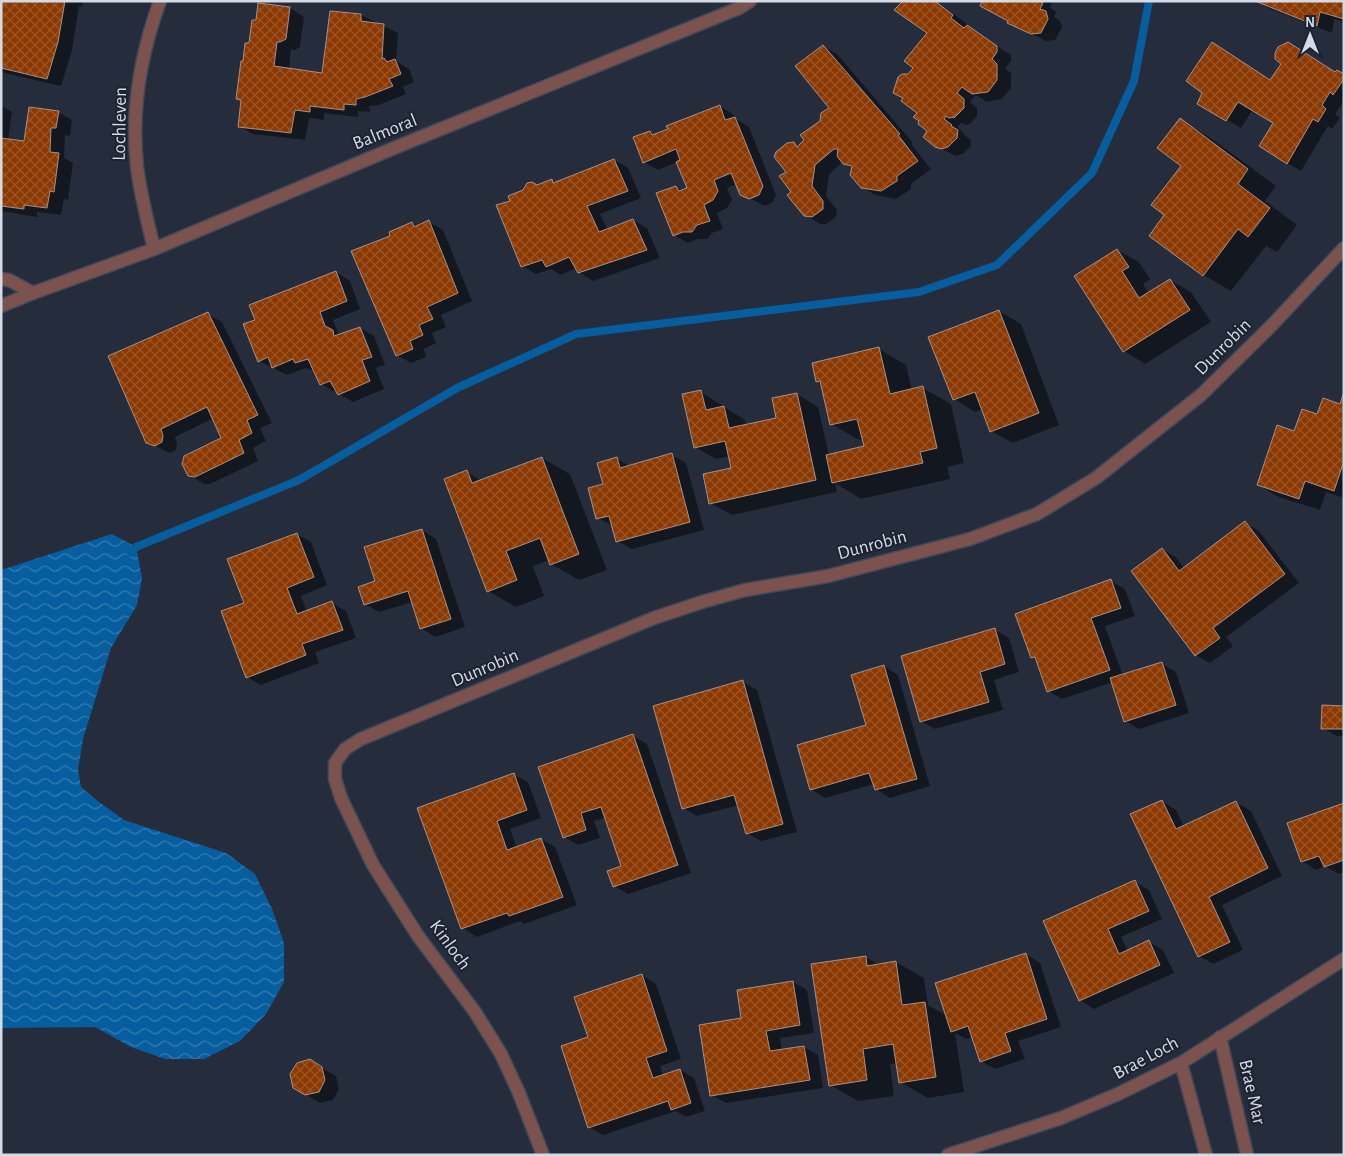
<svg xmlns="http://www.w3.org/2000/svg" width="1345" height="1156" viewBox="0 0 1345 1156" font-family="'Alegreya Sans',sans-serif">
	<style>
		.water { fill: url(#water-waves) }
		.shadow { fill: #0007 }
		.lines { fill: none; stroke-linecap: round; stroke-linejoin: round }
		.stream { stroke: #065e9e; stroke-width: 8 }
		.building { fill: url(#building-cross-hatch); stroke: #a79187 }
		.minor-casing { stroke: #414958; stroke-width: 15 }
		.minor { stroke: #7b524e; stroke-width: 12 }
		.labels { text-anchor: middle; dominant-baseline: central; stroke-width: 4; stroke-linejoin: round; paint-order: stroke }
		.street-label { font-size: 19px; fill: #d5dbe5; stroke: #1c2332 }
	</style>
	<defs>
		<pattern id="water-waves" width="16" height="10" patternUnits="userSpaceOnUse" patternTransform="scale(1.25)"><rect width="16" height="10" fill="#065e9e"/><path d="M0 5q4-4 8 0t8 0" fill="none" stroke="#357cb0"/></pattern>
		<pattern id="building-cross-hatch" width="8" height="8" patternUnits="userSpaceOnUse" patternTransform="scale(1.25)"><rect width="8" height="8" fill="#8c3901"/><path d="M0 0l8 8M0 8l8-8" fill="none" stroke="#9b5526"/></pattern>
	</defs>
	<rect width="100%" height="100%" fill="#252d3d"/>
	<!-- water -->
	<path class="water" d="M112,534L136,547L142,578L137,605L111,648L83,739L78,770L81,787L99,802L124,820L226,853L255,874L272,909L284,943V982L266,1014L240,1041L204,1059H165L131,1047L95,1027L1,1028V570Z"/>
	<!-- shadow -->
	<path class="shadow" d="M1,1H83L82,7L79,6L72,50L61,86L1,72Z
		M904,1H936L967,24L966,26L1011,55V61L1005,68L1011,73V88L1002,99L987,102L976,95L970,102L977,108V116L970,124L965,125L961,123L957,127L965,134L964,135L971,140V146L963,154L956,156L936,146L919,113L909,75L915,67L929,32Z
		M984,1H1053L1050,8L1056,12L1054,17L1060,21L1062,27L1055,40L1046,41L1009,22Z
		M1257,1H1344V22L1334,19L1332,33L1268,8Z
		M290,8L304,17L300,47L295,50L291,49L289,69L323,74L361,15L398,33L396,61L409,69L414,82L403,87L406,94L379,105L369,106L370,112L358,111V117L324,113V120L309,118L305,140L253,134L239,126L242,101L237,99L250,44Z
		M823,46L837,54L913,143L911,144L931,169L911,184V189L896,199L876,195L861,187L853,169L843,162L829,174L826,196L837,210L836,217L826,224H820L805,215L792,192L787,172L793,144L799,147L821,122L830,108Z
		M1336,73L1344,75V101L1335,114L1340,118L1332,129L1328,126L1301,171L1287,163L1275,122L1253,109L1241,128L1199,103L1271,81Z
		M1,106L12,112L8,140L25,142L58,112L72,120L70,136L65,135L64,158L73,163L68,200L64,199L61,215L37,212V217L1,211Z
		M720,106L734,115L736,119L749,127L776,195L773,202L765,206L741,194L737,184L727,188L732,200L727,208L717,213L723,229L712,233L707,239H698L688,243L674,235L676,187L683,191L688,188L677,162L658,170L644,162L649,132L655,135Z
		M1180,120L1208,136L1276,186L1265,201L1297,225L1277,252L1266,246L1231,291L1204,275L1151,235L1166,215L1182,166Z
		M614,160L628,168L641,198L600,214L608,230L633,220L647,228L660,258L593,281L579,272L576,268L561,275L551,269L536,274L522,266L512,202L536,186L552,180L557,183Z
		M429,222L443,230L472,301L441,315L446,327L432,333L436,343L424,349L426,357L411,363L397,355L392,236L412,224L417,227Z
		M1117,250L1139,262L1150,279L1143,284L1149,294L1170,280L1191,292L1211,322L1145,364L1124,351L1076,276Z
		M336,272L350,281L360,309L333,320L339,335L360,328L374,336L385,365L376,368L384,389L353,402L339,394L337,391L335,392L321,384L314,369L310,370L306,368L287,375L259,361L256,321Z
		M999,311L1021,324L1059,425L1013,443L991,431L983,409L975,412L954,399Z
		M208,314L222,322L272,423L260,428L266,441L253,448L258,461L210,484H204L189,475L223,438L214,418L175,437L177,444L176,450L170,453L147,442Z
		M879,349L906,365L912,390L923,388L951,404L964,463L947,467L950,479L861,499L835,483L837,492L732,515L710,503L732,469L730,456L716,459L695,447L701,392L745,420L746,425L777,419L797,394L818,407L829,455L865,447L863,439L859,440L831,424L822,384L817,381Z
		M1344,396V498L1326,492L1320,510L1279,497L1258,485L1295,433L1318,415L1340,405Z
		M672,455L686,463L704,530L632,549L617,541L613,526L598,518L604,485L617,459L630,466Z
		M542,458L570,474L607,570L579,580L551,564L550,560L533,566L544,596L516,607L488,591L467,472L482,481Z
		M1245,523L1259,531L1299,583L1226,637L1233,646L1210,663L1195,655L1162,549L1176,557L1184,569Z
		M422,530L436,539L465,627L435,637L421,628L413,602L379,612L365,604L376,582Z
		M297,534L311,542L327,585L301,596L307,612L332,603L346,611L356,638L315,652L319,663L261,685L247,677L245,604Z
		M1111,581L1125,589L1135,616L1105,626L1123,676L1162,664L1176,672L1189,713L1139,729L1125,721L1113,682L1062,699L1048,691L1038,661L1032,657Z
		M995,630L1009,638L1019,672L994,680L1003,710L935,729L921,721Z
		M884,666L898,675L930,786L890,798L876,789L874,784L825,798L811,789L867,726Z
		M743,682L757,690L797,832L761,841L747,833L739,805L697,816L683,808Z
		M1344,707V736H1337L1323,728Z
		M633,736L647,744L691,873L628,894L614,886L622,867L605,818L594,821L600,838L578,845L564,837Z
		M513,774L528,782L541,818L510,829L517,848L541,839L555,847L577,905L524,924L520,921L477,937L463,928L419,808Z
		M1162,801L1176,810L1184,827L1236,802L1251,811L1282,876L1222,905L1243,950L1213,964L1199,956Z
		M1344,804V872L1339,874L1325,866L1316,870L1302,861Z
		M1135,882L1149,890L1162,919L1121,937L1128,951L1149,942L1163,950L1174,973L1094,1009L1080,1000L1045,921Z
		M1026,954L1040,963L1061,1027L1018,1041L1025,1059L995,1069L981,1061L973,1037L966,1039L955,1033L964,1092L928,1098L900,1082L897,1063L890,1064L894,1096L858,1101L830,1085L866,957L879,965L896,962L924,978L928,1005L947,1016Z
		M642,975L656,984L681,1059L660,1066L663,1076L680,1070L694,1078L705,1111L686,1117L676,1111L603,1135L589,1127V1038Z
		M793,982L807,990L814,1033L780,1038L782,1051L804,1047L818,1055L823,1088L726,1103L711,1095L743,1019Z
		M310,1061L336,1076L339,1089L333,1100L320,1103L294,1087Z"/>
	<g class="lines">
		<!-- stream -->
		<path class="stream" d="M131,553L136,547L299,480L457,388L576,334L919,292L997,265L1092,173L1134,81L1149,1"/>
	</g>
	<!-- building -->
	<path class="building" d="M1,1H65L58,42L47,79L1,68Z
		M903,1H935L953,15L951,18L964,28L967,25L997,46V52L992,59L997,64V80L988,92L972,94L962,87L957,93L964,99V108L955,117L949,118L946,116L944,119L952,125L951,126L958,130L957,138L948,147L941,149L935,147L923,137L927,131L918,124L919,121L913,117L917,113L901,101L903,98L893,93L898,77L902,74H908L913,68L904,61L927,33L894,10Z
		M982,1H1039L1043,3L1040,9L1046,11L1048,19L1041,33L1031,34L1007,23L1008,21L980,6Z
		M1255,1H1344V19L1320,12L1317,26Z
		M258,3L290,7L286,39L280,42H277L274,66L322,73L330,11L361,14V21L384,24L382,59L384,58L387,62L395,59L401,74L389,79L393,86L365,97L356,99V105L344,104V110L310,106V112L295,110L291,133L238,127L241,100L236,99L241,61H243L245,43H249L252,20H256Z
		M1212,42L1270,80L1281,64L1275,59V53L1278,47L1288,42L1335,72L1337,70L1344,74V79L1333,95L1330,92L1322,105L1326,109L1318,122L1313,119L1287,164L1259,146L1273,123L1238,102L1226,121L1197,104L1202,93L1186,81Z
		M823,45L900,134L898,135L918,161L897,176V181L881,191L861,188L850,175L852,166L843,164L837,156L838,149H834L815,165L812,186L823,201V209L812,217L804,216L787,195L791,192L779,176L786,172L774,157L776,152L787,143L794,142L797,147L804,140L800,135L820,121L821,113L829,108L795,66Z
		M720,105L725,120L735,117L763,186L759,195L749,199L740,195L731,173L714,180L718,191L713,200L704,205L710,221L697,225L692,232H683L673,236L656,193L676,186L679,191L687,188L676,162L680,160L676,149L643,163L633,137L650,131L652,135L668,129L666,126Z
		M29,107L59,111L56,128H51L50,152L59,153L54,192L50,191L47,208L24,205V209L1,206V138L24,141Z
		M1180,118L1248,169L1238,184L1270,208L1248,237L1238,229L1203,276L1149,236L1164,215L1151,205L1181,166L1157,148Z
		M614,159L628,191L587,206L599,232L633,219L647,250L578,273L569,257L546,267L542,260L521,267L496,205L510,201L508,196L523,190L527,183L532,182L537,185L552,179L553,183Z
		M429,220L458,293L427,307L433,319L419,325L423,335L410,341L413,349L396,356L351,251L390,236L389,232L412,222L414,227Z
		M1117,249L1129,267L1122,271L1139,298L1170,279L1190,310L1123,352L1074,276Z
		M336,271L347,301L320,312L325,326L333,330L334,336L360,327L372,357L362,360L370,381L338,395L330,381L320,385L308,359L295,363L293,359L272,368L268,357L258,362L243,324L255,320L249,305Z
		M999,310L1039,413L990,432L975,392L953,400L928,337Z
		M208,312L258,415L247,420L252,433L239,440L244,453L195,477L188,476L182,464L184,456L221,438L207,407L161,429L163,436L162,442L155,446L146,443L108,356Z
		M879,347L890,394L923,386L937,448L920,452L923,463L832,483L826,455L864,446L857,419L830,425L820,381L816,382L812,363Z
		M701,390L706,410L724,406L729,428L776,418L772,398L797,393L816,480L709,504L703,474L731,468L725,441L694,448L682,394Z
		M1344,392V461L1334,491L1305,481L1299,499L1257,485L1277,425L1294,431L1302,409L1317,414L1323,398L1340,404Z
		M672,453L690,522L616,542L609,516L596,519L588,488L603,484L597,463L617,457L620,468Z
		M542,457L579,554L550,565L540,538L506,551L517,580L487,592L444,479L467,470L472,483Z
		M1245,521L1285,574L1213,628L1220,638L1195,656L1131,571L1162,548L1179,571Z
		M422,529L451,619L420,629L408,591L364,605L358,587L375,581L364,547Z
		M297,533L314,577L287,588L297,614L332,601L343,630L302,644L306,655L246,678L221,611L244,603L227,559Z
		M1111,579L1121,608L1091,618L1110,670L1047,692L1035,657L1031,658L1015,614Z
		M995,628L1005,664L980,672L989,702L920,722L901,656Z
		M1162,662L1176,705L1124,722L1110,678Z
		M884,665L917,779L875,790L869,773L810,790L797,745L866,725L851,675Z
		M743,680L783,824L746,834L734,795L682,809L653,706Z
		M1322,705L1344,706V729H1321Z
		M633,734L678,865L613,887L607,871L621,866L601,807L581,813L586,830L563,838L538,767Z
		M514,773L527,810L497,821L507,850L541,838L563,897L509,916L507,913L461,929L417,808Z
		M1162,800L1176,829L1236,801L1268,868L1209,897L1230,942L1198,957L1130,814Z
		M1344,803V860L1324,867L1319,856L1301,862L1287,823Z
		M1135,880L1149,911L1108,929L1119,954L1149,940L1160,965L1079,1001L1043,921Z
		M1026,953L1047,1019L1005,1033L1011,1051L980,1062L968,1026L951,1032L935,983Z
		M866,956L867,966L896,961L902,1005L925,1002L936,1077L899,1083L893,1044L863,1049L867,1080L829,1086L811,964Z
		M642,974L667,1051L646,1058L653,1078L680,1069L691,1103L671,1110L668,1101L588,1128L561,1046L588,1037L574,997Z
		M793,981L800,1025L766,1031L770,1051L804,1046L810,1080L710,1096L699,1025L741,1018L737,990Z
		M310,1059L322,1067L325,1080L319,1092L305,1095L293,1088L290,1074L297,1063Z"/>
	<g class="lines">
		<!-- minor casing -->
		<g class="minor-casing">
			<path id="minor" d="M154,249C148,222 140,194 137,166C131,111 141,53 160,1
				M1,279L9,280L33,293
				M1,306L33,293L154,249L399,146L739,8L750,1
				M1220,1037L1247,1155
				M1181,1063L1206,1155
				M543,1155L519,1093L501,1054L475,1012L418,936L373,865L341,798L335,779V763L345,749L361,739L654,618L702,602L745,590L828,576L970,539L1037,514L1096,478L1201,395L1273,324L1344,248
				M948,1155L1061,1118L1118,1094L1181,1063L1344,959"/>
		</g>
		<!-- minor -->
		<use href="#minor" class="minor"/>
	</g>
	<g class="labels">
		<!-- street labels -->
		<g class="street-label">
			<text transform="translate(120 124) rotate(-89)">Lochleven</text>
			<text transform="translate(385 132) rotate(-22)">Balmoral</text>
			<text transform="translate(1223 347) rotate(-45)">Dunrobin</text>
			<text transform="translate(872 545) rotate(-15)">Dunrobin</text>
			<text transform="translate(485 668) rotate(-23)">Dunrobin</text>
			<text transform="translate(450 945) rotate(54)">Kinloch</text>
			<text transform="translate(1146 1058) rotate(-28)">Brae Loch</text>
			<text transform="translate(1252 1092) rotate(77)">Brae Mar</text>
		</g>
	</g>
	<!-- border -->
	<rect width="1345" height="1156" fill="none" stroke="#d5dbe5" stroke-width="5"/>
	<!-- north arrow -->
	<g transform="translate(1310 35)" stroke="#1c2332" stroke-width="4" paint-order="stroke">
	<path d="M0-4L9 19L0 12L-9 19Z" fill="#d5dbe5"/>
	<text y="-8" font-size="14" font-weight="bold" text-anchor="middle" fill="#d5dbe5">N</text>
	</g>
</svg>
